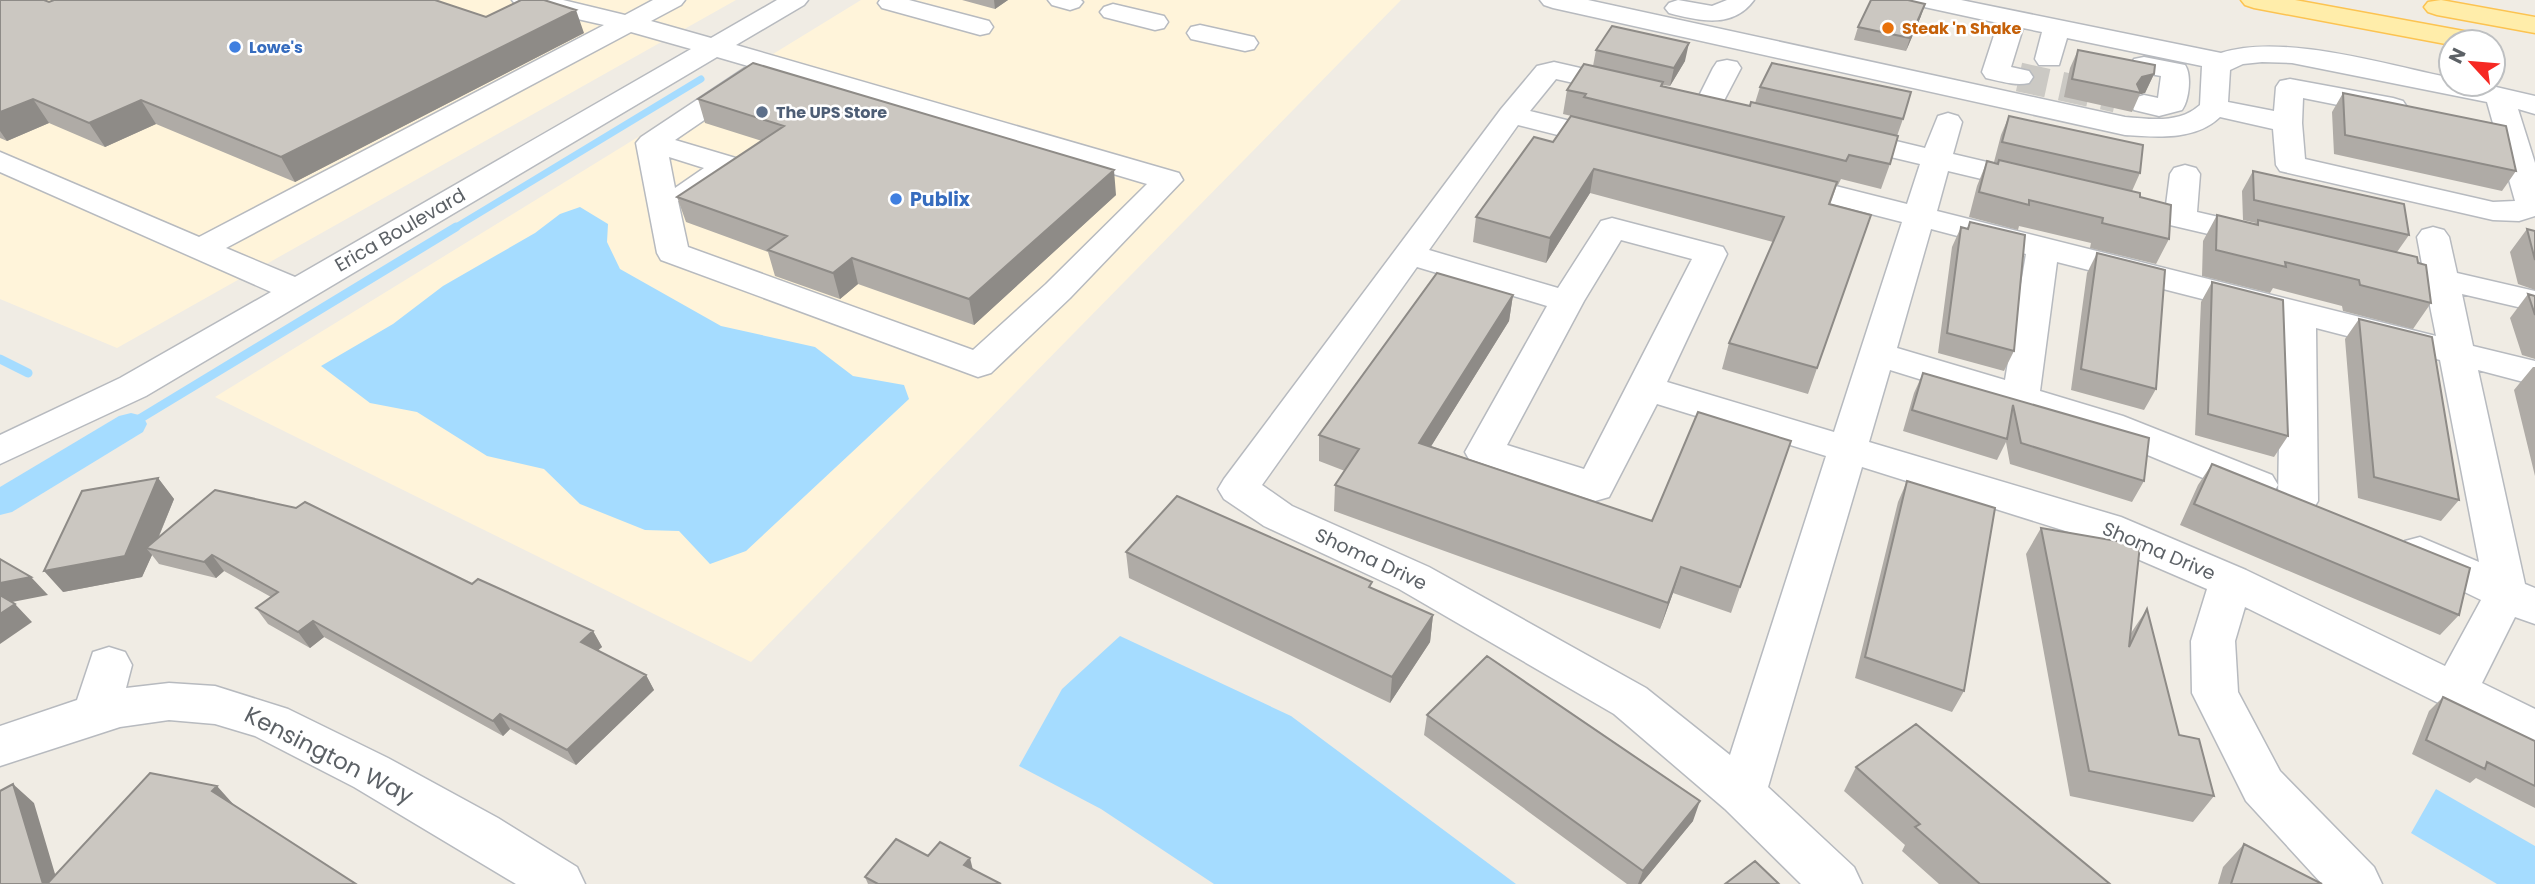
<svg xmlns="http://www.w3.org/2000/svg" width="2535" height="884" viewBox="0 0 2535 884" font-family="Poppins,sans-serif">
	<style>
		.commercial { fill: #fff4da }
		.water { fill: #a5dcff }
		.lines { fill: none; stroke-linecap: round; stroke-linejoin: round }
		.stream-far1 { stroke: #a5dcff; stroke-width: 7 }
		.stream { stroke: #a5dcff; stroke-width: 9 }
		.canal { fill: #a5dcff; fill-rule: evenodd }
		.minor-tunnel { stroke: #cbc9c4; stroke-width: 29; stroke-dasharray: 29 14; stroke-linecap: butt }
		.minor-casing { stroke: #b7babf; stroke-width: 3 }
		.major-casing { stroke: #fcc351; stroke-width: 3 }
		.minor { fill: #fff; fill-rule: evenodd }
		.major { fill: #ffedaa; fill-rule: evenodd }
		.wall { fill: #afaba6 }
		.shaded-wall { fill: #8e8b87 }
		.building { fill: #cbc7c1; stroke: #8e8b87; stroke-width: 2 }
		.food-dot { fill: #e8710a; stroke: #fff; stroke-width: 2.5 }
		.shop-dot { fill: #3f7fe0; stroke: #fff; stroke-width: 2.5 }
		.service-dot { fill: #5c6f8a; stroke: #fff; stroke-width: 2.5 }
		.labels { text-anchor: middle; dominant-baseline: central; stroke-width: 5; stroke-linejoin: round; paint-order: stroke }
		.far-food-label { font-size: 16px; font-weight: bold; fill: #c56008; stroke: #fff; text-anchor: start }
		.far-shop-label { font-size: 16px; font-weight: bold; fill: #366cbe; stroke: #fff; text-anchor: start }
		.far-service-label { font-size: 16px; font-weight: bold; fill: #4e5e75; stroke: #fff; text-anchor: start }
		.shop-label { font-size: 19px; font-weight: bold; fill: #366cbe; stroke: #fff; text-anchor: start }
		.street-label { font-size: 19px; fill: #5c6166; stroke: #fff }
		.near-street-label { font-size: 23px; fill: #5c6166; stroke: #fff }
	</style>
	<rect width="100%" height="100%" fill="#f0ece4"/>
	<!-- commercial -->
	<path class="commercial" d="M0,0H736L117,348L0,299Z
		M861,0H1401L751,662L215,397Z"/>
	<!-- water -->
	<path class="water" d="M580,207L608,224L607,242L620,269L721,326L815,347L853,376L904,385L909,399L746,551L710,564L679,531L645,530L580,504L544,469L487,456L417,412L370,403L321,366L393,324L443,286L535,233L560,214Z
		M1120,636L1291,716L1516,884H1214L1101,809L1019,766L1062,689Z
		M2436,789L2535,846V884H2497L2411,833Z"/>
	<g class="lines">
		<!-- stream-far1 -->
		<path class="stream-far1" d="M453,229L701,79"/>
		<!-- stream -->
		<path class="stream" d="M0,359L28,373
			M131,424L456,227"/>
		<!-- canal -->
		<path class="canal" d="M131,413L143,416L147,424L143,432L12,512L0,515V487L119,416Z"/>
		<!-- minor-tunnel -->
		<path class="minor-tunnel" d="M2019,77L2116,98"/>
		<!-- minor casing -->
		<g class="minor-casing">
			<path id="minor" d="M512,0H563L625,15L653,0H685L681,5L651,21L711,38L777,0H808L804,5L736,45L1179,173L1183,180L1070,298L991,373L978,377L661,260L657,253L636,143L641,137L748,66L717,57L146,396L0,464V435L120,378L271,292L0,172V152L199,237L604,25L516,5ZM631,32L691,49L295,277L226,248ZM773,73L1147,184L1046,284L973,350L688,247L678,201H698L743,165L739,159L675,140ZM669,157L704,168L675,188Z
				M880,0H909L989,21L993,27L989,33L980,35L882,8L878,3Z
				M1048,0H1081L1083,2L1079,7L1070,10L1052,5Z
				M1540,0H1588L2125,117C2151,119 2179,124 2200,105L2202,66L2067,38L2059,65H2039L2035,59L2042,32L2023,28L2011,67L2029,71L2033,77L2029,83C2014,86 2000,81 1986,78L1982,72L1998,23L1915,5L1911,0H1961L2221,53C2284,33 2386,65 2451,78V84H2483L2535,96V114L2518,109L2535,163V216L2519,221L2493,220L2280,171L2276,165L2273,129L2220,117C2195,141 2157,137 2125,135L1553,8L1544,5ZM2262,62L2292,63L2487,102L2515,201L2493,202L2305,159L2302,123L2303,98L2393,116L2403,113L2407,107L2403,101L2393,98L2290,79L2280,81L2276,87L2274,111L2228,102L2230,70L2243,64Z
				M1678,0L1712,6L1727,0H1754C1733,29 1699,21 1669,13L1665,8L1669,3Z
				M1113,4L1164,16L1168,22L1164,28L1155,30L1104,17L1100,12L1104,7Z
				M1200,25L1254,37L1258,43L1254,49L1245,51L1191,39L1187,33L1191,27Z
				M2144,57L2185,65C2192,75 2189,100 2182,110L2159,116L2134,110L2130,104L2134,98L2144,95L2158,98L2161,76L2134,71L2130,65L2134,59Z
				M1727,60L1737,62L1741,68L1718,112L1708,115L1698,112L1694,106L1713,68L1717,62Z
				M1554,62L1637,81L1641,87L1637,93L1627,95L1556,79L1530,111L1623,134L1628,140L1623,146L1613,149L1518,125L1429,250L1558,288L1601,221L1612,218L1723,247L1727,254L1667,382L1834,432L1902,222L1773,189L1769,182L1773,175L1784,173L1907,204L1920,164L1832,143L1827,137L1832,131L1842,128L1925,148L1938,116L1948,113L1958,116L1962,122L1953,154L2047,176L2051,183L2047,190L2036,192L1948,171L1937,211L2436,336L2426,286L2365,271L2360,264L2365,257L2377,254L2422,264L2417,237L2422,230L2433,227L2444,230L2449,237L2457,273L2535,291V311L2462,294L2473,346L2535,361V385L2478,370L2525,584L2535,588V624L2515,617L2482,683L2535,709V751L2245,607L2235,641L2238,692L2280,771L2374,867L2382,884H2322L2246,801L2192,693L2191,641L2207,589L2091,539L1862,467L1768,787L1854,867L1862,884H1801L1725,809L1614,714L1399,589L1264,526L1224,499L1218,489L1224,479L1501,109L1537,66ZM1931,229L2026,254L2005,380L1897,348ZM1621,240L1692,259L1584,469L1507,445L1584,301ZM2057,262L2281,319L2278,501L2284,511L2298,515L2312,511L2318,501L2316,328L2440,360L2479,562L2420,537L2405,541L2399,552L2405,563L2481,600L2445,666L2246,570L2121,517L1869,442L1890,370L2097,434L2244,495L2258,499L2272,495L2278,485L2272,475L2123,416L2040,391ZM1417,267L1547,306L1465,452L1470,461L1595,501L1609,497L1657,404L1826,456L1730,755L1646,688L1429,567L1292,506L1262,485Z
				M2185,165L2196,168L2200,174L2197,212L2275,230L2280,237L2275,244L2264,247L2110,211L2105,204L2110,197L2121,195L2166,205L2170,174L2174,168Z
				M109,647L125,652L132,665L126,688L169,683L215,686L288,709L388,758L498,818L577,867L585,884H516L354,787L255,736L215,724L169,720L120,727L0,766V726L77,700L93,652Z"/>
		</g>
		<!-- major casing -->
		<g class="major-casing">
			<path id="major" d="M2241,0H2295L2480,34L2489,36L2493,42H2451V45L2254,8L2245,5Z
				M2441,0L2535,17V33L2437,15L2428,12L2424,7L2428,2Z"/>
		</g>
		<!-- minor -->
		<use href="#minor" class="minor"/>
		<!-- major -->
		<use href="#major" class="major"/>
	</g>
	<!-- wall -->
	<path class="wall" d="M0,0L486,17L584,33L295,182L156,124L105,147L49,123L7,141L0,138Z
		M962,0H1008L995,9Z
		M1921,16L1906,51L1854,40L1858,27Z
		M1596,50L1685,61L1670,86L1663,85V86L1750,106L1755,103L1760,87L1903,119L1897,136L1890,164L1881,189L1841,179L1838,185H1837L1830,205L1871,215L1808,394L1722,369L1729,343L1773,242L1590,193L1546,263L1473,242L1476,217L1553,142L1580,118L1563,114L1567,90L1593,66Z
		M2078,50L2154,74L2145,93L2140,94L2132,112L2064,97L2070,68Z
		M2343,93L2516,171L2502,191L2334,154L2332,112Z
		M698,99L1116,195L974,325L858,284L840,299L775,276L768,252L686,222L677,197L762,141L705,123Z
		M2009,116L2140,173L2132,191L2140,197L2169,239L2156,264L2090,248L2091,243L2019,226L2018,230L1969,217L1977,186L1987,161L1997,164V163L1994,162L2001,135Z
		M2253,171L2409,235L2397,252L2418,263L2431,303L2413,329L2343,311L2342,306L2273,288L2270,293L2202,276L2203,241L2217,215L2255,224L2256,223L2243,220L2242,191Z
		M1970,222L2014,351L2004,371L1938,353L1952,247L1961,227L1967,229Z
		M2527,229L2535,231V290L2518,284L2510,252Z
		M2097,253L2156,389L2144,410L2071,390L2087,273Z
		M2212,282L2288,436L2274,457L2195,435L2201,302Z
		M2528,294L2535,296V359L2522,355L2510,318Z
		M1513,295L1509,321L1431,446L1652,521L1791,441L1731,613L1673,593L1660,629L1334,511L1335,485L1345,471L1319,461V435Z
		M2359,319L2459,500L2441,521L2358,498L2345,339Z
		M2533,367H2535V476L2514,390Z
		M1923,373L2149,438L2144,481L2132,502L2010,464L2006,442L1997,460L1903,431L1914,393Z
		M2212,464L2459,615L2440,635L2180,525L2198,485Z
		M158,478L174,499L158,539L472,584L593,631L602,647L597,650L646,675L654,690L576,765L510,729L503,736L324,637L310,648L268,624L256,608L271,597L224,571L216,578L159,564L152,555L142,577L63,592Z
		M1907,481L1964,691L1952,712L1855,678L1898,502Z
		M2041,528L2131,633L2147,609L2179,735L2214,796L2193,822L2070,796L2026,554Z
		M1126,552L1371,588L1433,615L1430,642L1390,703L1129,578Z
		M2443,697L2535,741V808L2476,778L2470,783L2412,754L2429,711Z
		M1427,715L1693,821L1641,884H1627L1424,735Z
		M1856,767L2110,884H1939L1902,851L1905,845L1844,791Z
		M2244,844L2322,884H2218L2223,867Z
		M973,869L1001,884H868L865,877Z"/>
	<!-- shaded-wall -->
	<path class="shaded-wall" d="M994,0H1008L995,9Z
		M1925,4L1921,16L1906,51L1910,38Z
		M576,10L584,33L295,182L281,157Z
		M1689,43L1685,61L1670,86L1674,68Z
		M2154,74L2145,93L2140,94L2141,93L2137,84L2142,77Z
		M33,99L49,123L7,141L0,131V112Z
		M141,100L156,124L105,147L89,123Z
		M1594,169L1590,193L1546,263L1550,238Z
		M1114,170L1116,195L974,325L969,299Z
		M852,258L858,284L840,299L833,273Z
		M1513,295L1509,321L1417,469L1419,443Z
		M158,478L174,499L153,550L146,548L152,555L142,577L63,592L44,571Z
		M212,555L224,571L216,578L204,562Z
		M1681,567L1673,593L1660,629L1668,603Z
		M31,577L48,595L2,604L0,602V583Z
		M15,604L32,622L0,644V614Z
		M1433,615L1430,642L1390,703L1392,677Z
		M313,621L324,637L310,648L298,632Z
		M593,631L602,647L589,658L581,642Z
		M646,675L654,690L576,765L567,750Z
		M500,714L510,729L503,736L493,721Z
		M13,784L34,803L58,884H43Z
		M217,786L234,805L230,810L212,791Z
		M1700,801L1693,821L1641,884H1638L1643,871Z
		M970,858L974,874L964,865Z"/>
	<!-- building -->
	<path class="building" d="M0,0H44L49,2L54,0H435L486,17L521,0H544L576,10L281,157L141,100L89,123L33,99L0,112Z
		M1871,0H1908L1925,4L1910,38L1858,27Z
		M1612,26L1689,43L1674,68L1596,50Z
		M2078,50L2155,65L2154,74L2142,77L2137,84L2141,93L2072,79Z
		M753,63L1114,170L969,299L852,258L833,273L768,250L787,236L677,197L784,126L698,99Z
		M1772,63L1911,92L1903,119L1760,87Z
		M1584,64L1663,82L1661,86L1750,106L1751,102L1898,136L1890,164L1849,155L1846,161L1584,97L1586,94L1567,90Z
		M2343,93L2506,126L2516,171L2345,135Z
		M1571,116L1837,182L1829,204L1871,215L1817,368L1729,343L1784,217L1594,169L1550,238L1476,217L1534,137L1553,142Z
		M2009,116L2143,145L2140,173L2002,142Z
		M1999,160L2140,193V197L2171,205L2169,239L2102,223L2103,218L2029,200V205L1979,192L1987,161L1998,164Z
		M2253,171L2404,204L2409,235L2254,200Z
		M2217,215L2258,225V220L2417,257L2418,263L2426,265L2431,303L2360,285L2359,280L2285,262L2286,267L2216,250Z
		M1970,222L2025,235L2014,351L1947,333L1961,227L1968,229Z
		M2527,229L2535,231V260Z
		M2097,253L2165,270L2156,389L2081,369Z
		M1437,273L1513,295L1419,443L1652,521L1698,412L1791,441L1740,587L1681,567L1668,603L1335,485L1359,449L1319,435Z
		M2212,282L2283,300L2288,436L2208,414Z
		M2528,294L2535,296V315Z
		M2359,319L2432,337L2459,500L2374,477Z
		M1923,373L2149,438L2144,481L2021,443L2013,405L2007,439L1912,410Z
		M2212,464L2470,568L2459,615L2194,504Z
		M158,478L125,556L44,571L82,491Z
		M1907,481L1995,508L1964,691L1865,657Z
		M215,490L296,508L305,502L472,584L478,579L593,631L581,642L646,675L567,750L500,714L493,721L313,621L298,632L256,608L278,592L212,555L204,562L146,548Z
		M1177,496L1372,582L1369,587L1433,615L1392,677L1126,552Z
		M2041,528L2140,545L2129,647L2147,609L2179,735L2199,739L2214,796L2089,771Z
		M0,559L31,577L0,583Z
		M0,595L15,604L0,614Z
		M1487,656L1700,801L1643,871L1427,715Z
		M2443,697L2535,741V786L2487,762L2485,769L2426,740Z
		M1916,724L2110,884H1980L1915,827L1920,824L1856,767Z
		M150,773L217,786L212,791L356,884H47Z
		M13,784L43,884H0V791Z
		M896,839L928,856L940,842L970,858L964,865L1001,884H878L865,877Z
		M2244,844L2322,884H2231Z
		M1755,861L1779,884H1725Z"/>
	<!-- markers -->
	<circle class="food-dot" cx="1888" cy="28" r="7"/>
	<g class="shop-dot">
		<circle cx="235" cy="47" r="7"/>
		<circle cx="896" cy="199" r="7"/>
	</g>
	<circle class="service-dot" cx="762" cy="112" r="7"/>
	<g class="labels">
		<!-- far-food labels -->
		<g class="far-food-label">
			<text x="1902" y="28">Steak 'n Shake</text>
		</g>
		<!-- far-shop labels -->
		<g class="far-shop-label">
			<text x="249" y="47">Lowe's</text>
		</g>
		<!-- far-service labels -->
		<g class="far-service-label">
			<text x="776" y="112">The UPS Store</text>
		</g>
		<!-- shop labels -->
		<g class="shop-label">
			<text x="910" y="199">Publix</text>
		</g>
		<!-- street labels -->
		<g class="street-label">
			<text transform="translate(400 230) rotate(-30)">Erica Boulevard</text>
			<text transform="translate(2159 551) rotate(23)">Shoma Drive</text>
			<text transform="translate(1371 559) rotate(25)">Shoma Drive</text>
		</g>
		<!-- near-street labels -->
		<g class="near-street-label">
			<text transform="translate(329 755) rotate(27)">Kensington Way</text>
		</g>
	</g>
	<!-- north arrow -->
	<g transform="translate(2472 63) rotate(296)"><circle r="33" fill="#ffffff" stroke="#bec0c2" stroke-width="2"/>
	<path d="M0-5L12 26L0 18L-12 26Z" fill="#f62923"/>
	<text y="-10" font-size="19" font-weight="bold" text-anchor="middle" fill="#5c6166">N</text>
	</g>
</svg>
